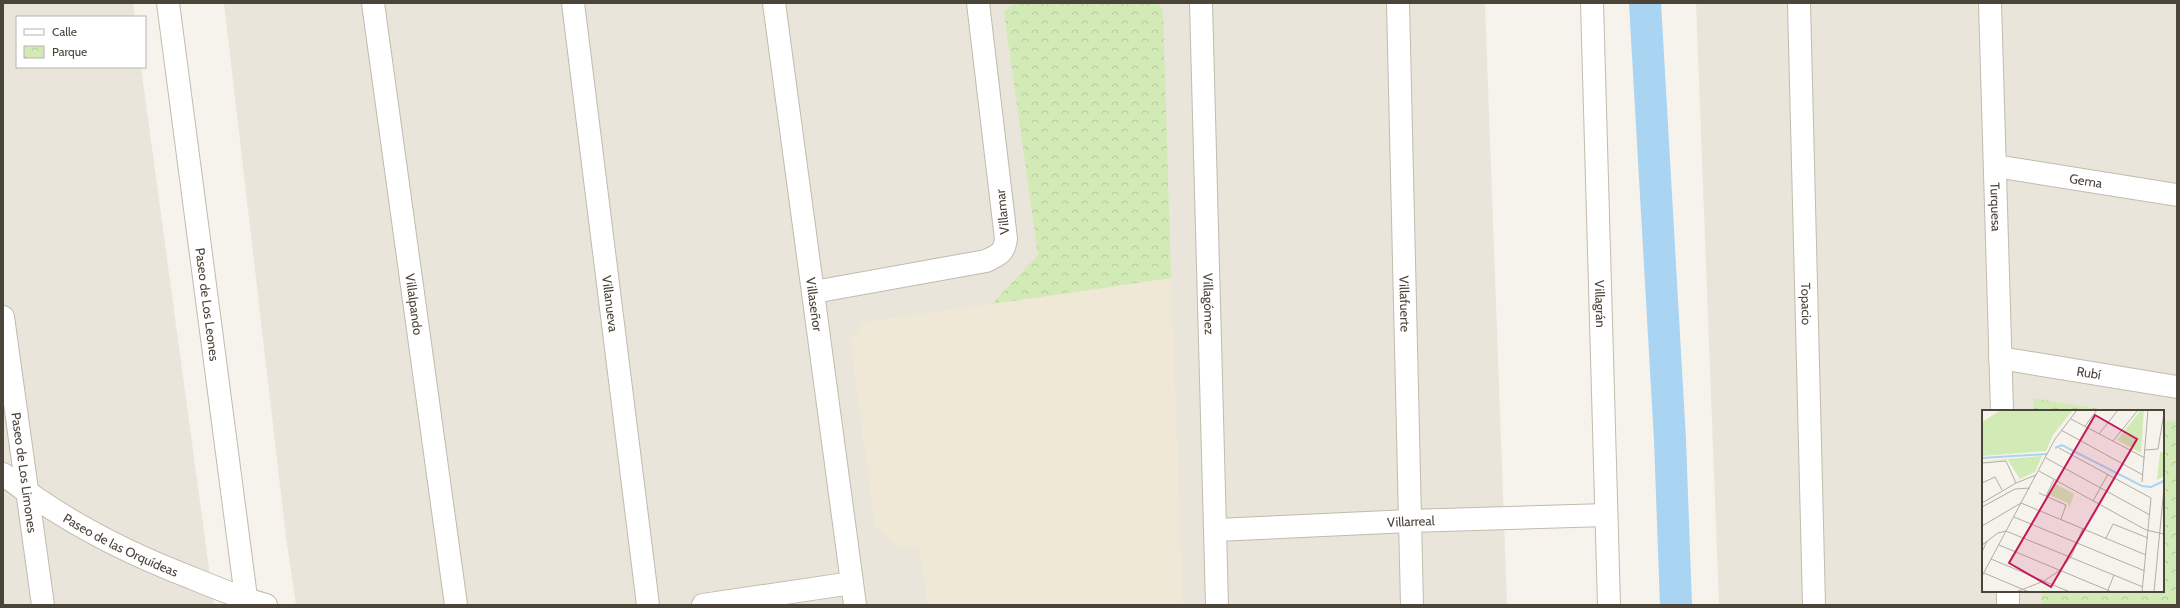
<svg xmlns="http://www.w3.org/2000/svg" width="2180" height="608" viewBox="0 0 2180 608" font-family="Cabin,sans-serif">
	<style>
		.residential { fill: #eae5da; fill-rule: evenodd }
		.education { fill: #efe8d6 }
		.park { fill: url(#park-crowns) }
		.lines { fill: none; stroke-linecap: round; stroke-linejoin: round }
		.canal { stroke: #a9d4f2; stroke-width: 32 }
		.street-casing { stroke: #c2bbae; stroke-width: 24 }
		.street { stroke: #fff; stroke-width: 22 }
		.labels { text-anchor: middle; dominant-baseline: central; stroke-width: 3; stroke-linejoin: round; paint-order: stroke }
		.street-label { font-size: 13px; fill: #4b4439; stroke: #fff }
		.inset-river { fill: none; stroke: #a9d4f2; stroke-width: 2 }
		.inset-road { fill: none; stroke: #b2ada4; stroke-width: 1 }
		.view { fill: #c2185b; fill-opacity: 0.15; stroke: #c2185b; stroke-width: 2 }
		.inset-edge { fill: none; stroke: #4b4439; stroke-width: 2 }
	</style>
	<defs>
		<pattern id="park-crowns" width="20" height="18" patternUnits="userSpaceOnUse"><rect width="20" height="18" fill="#d2eab5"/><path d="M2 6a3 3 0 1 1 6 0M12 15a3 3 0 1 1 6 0" fill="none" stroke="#b6ca9c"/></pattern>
	</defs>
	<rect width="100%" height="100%" fill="#f6f3ec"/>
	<!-- residential -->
	<path class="residential" d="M3,3H133L135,17H17V67H141L214,605H3Z
		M224,3H1485L1507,605H296L286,537Z
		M1696,3H2177V605H1719ZM1983,411H2163V591H1983Z"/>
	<!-- education -->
	<path class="education" d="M1171,278L1183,605H928L919,546L899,548L875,526L850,340L865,322Z"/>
	<!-- park -->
	<path class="park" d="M1015,3H1157L1163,10L1171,278L992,304L1038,255L1004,12Z
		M2033,398L2111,411H2034Z
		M2163,420L2177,422V605H2041V591H2163Z"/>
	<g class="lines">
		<!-- canal -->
		<path class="canal" d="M1645,3L1670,440L1676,605"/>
		<!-- street casing -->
		<g class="street-casing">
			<g id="street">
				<path id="s1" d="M168,3L247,605"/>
				<path id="s2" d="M373,3L456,605"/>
				<path id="s3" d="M573,3L648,605"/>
				<path id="s4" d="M774,3L855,605"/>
				<path id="s5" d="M1201,3L1217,605"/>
				<path id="s6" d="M1398,3L1412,605"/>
				<path id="s7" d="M1592,3L1609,605"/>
				<path id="s8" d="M1799,3L1814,605"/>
				<path id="s9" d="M1990,3L2002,411"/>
				<path id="s10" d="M1995,166L2177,195"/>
				<path d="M814,292L986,261C999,255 1004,253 1006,239L978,3"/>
				<path id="s11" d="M3,317L43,605"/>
				<path id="s12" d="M2000,358L2177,387"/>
				<path id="s13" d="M3,474C60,519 124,552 192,578C216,588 240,598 266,605"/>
				<path id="s14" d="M1216,530L1409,521L1606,515"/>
				<path d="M2008,591V605"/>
				<path d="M703,605L852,583"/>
			</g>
		</g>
		<!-- street -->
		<use href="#street" class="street"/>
	</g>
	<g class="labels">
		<!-- street labels -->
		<g class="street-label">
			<text stroke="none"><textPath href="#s10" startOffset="92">Gema</textPath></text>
			<text stroke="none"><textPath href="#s9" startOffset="204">Turquesa</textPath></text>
			<text transform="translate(1002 212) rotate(-96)">Villamar</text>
			<text stroke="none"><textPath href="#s1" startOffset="304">Paseo de Los Leones</textPath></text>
			<text stroke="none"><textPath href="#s2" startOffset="304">Villalpando</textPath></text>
			<text stroke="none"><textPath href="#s3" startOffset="303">Villanueva</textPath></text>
			<text stroke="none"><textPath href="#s4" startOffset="304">Villaseñor</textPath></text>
			<text stroke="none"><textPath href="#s5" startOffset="301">Villagómez</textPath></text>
			<text stroke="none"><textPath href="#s6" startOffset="301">Villafuerte</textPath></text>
			<text stroke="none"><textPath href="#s7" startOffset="301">Villagrán</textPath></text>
			<text stroke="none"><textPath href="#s8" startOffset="301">Topacio</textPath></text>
			<text stroke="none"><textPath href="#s12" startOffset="90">Rubí</textPath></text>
			<text stroke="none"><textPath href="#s11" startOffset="157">Paseo de Los Limones</textPath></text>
			<text stroke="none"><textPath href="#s14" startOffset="195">Villarreal</textPath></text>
			<text stroke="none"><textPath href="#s13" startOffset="138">Paseo de las Orquídeas</textPath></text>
		</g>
	</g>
	<!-- overview -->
	<g transform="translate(1982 410)">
		<rect width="182" height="182" fill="#f6f3ec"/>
		<path d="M19,0H91L71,25L64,41L0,46V12Z" fill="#d2eab5"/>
		<path d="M159,0H162L159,43L135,30ZM178,42H182V66L175,70ZM60,46L53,62L38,69L26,50L0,51ZM74,74L92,84L87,98L86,93L68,85Z" fill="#d2eab5"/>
		<path class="inset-river" d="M73,38L80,35L160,76L169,77L182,71M0,48L65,44"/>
		<path class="inset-road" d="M89,9L163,48M103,16L115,0M79,20L161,65M117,24L136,0M131,31L156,0M77,38L169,88L160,182M163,40L176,39L182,3M64,48L168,105M0,53L24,51L34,73M57,61L164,120L182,124M160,72L166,0M0,73L13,67L20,80M57,83L84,95L79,109M64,86L72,70M111,91L126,64M0,93L34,73L54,65M0,97L33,79L48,78M32,107L163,161M0,116L39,93L164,145M124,128L131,114L166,128M0,135L16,123L24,121L161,177M17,135L130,182M0,142L5,131M9,149L88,182M2,163L47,182M0,166L73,29L95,0M126,180L132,165M34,182L62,171L78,160L89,147L101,118M172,182L182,78"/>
		<path class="view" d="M113,5L155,29L69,177L27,153Z"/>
		<rect width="182" height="182" class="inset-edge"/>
	</g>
	<!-- border -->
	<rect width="2180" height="608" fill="none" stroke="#4b4439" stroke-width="8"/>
	<!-- legend -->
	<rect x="16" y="16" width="130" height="52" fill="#ffffff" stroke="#b7b4b0"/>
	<rect x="24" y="29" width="20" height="6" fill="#ffffff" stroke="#b7b4b0"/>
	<text x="52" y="36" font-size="12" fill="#4b4439">Calle</text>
	<rect x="24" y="46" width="20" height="12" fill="url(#park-crowns)" stroke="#b7b4b0"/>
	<text x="52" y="56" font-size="12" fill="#4b4439">Parque</text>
</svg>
